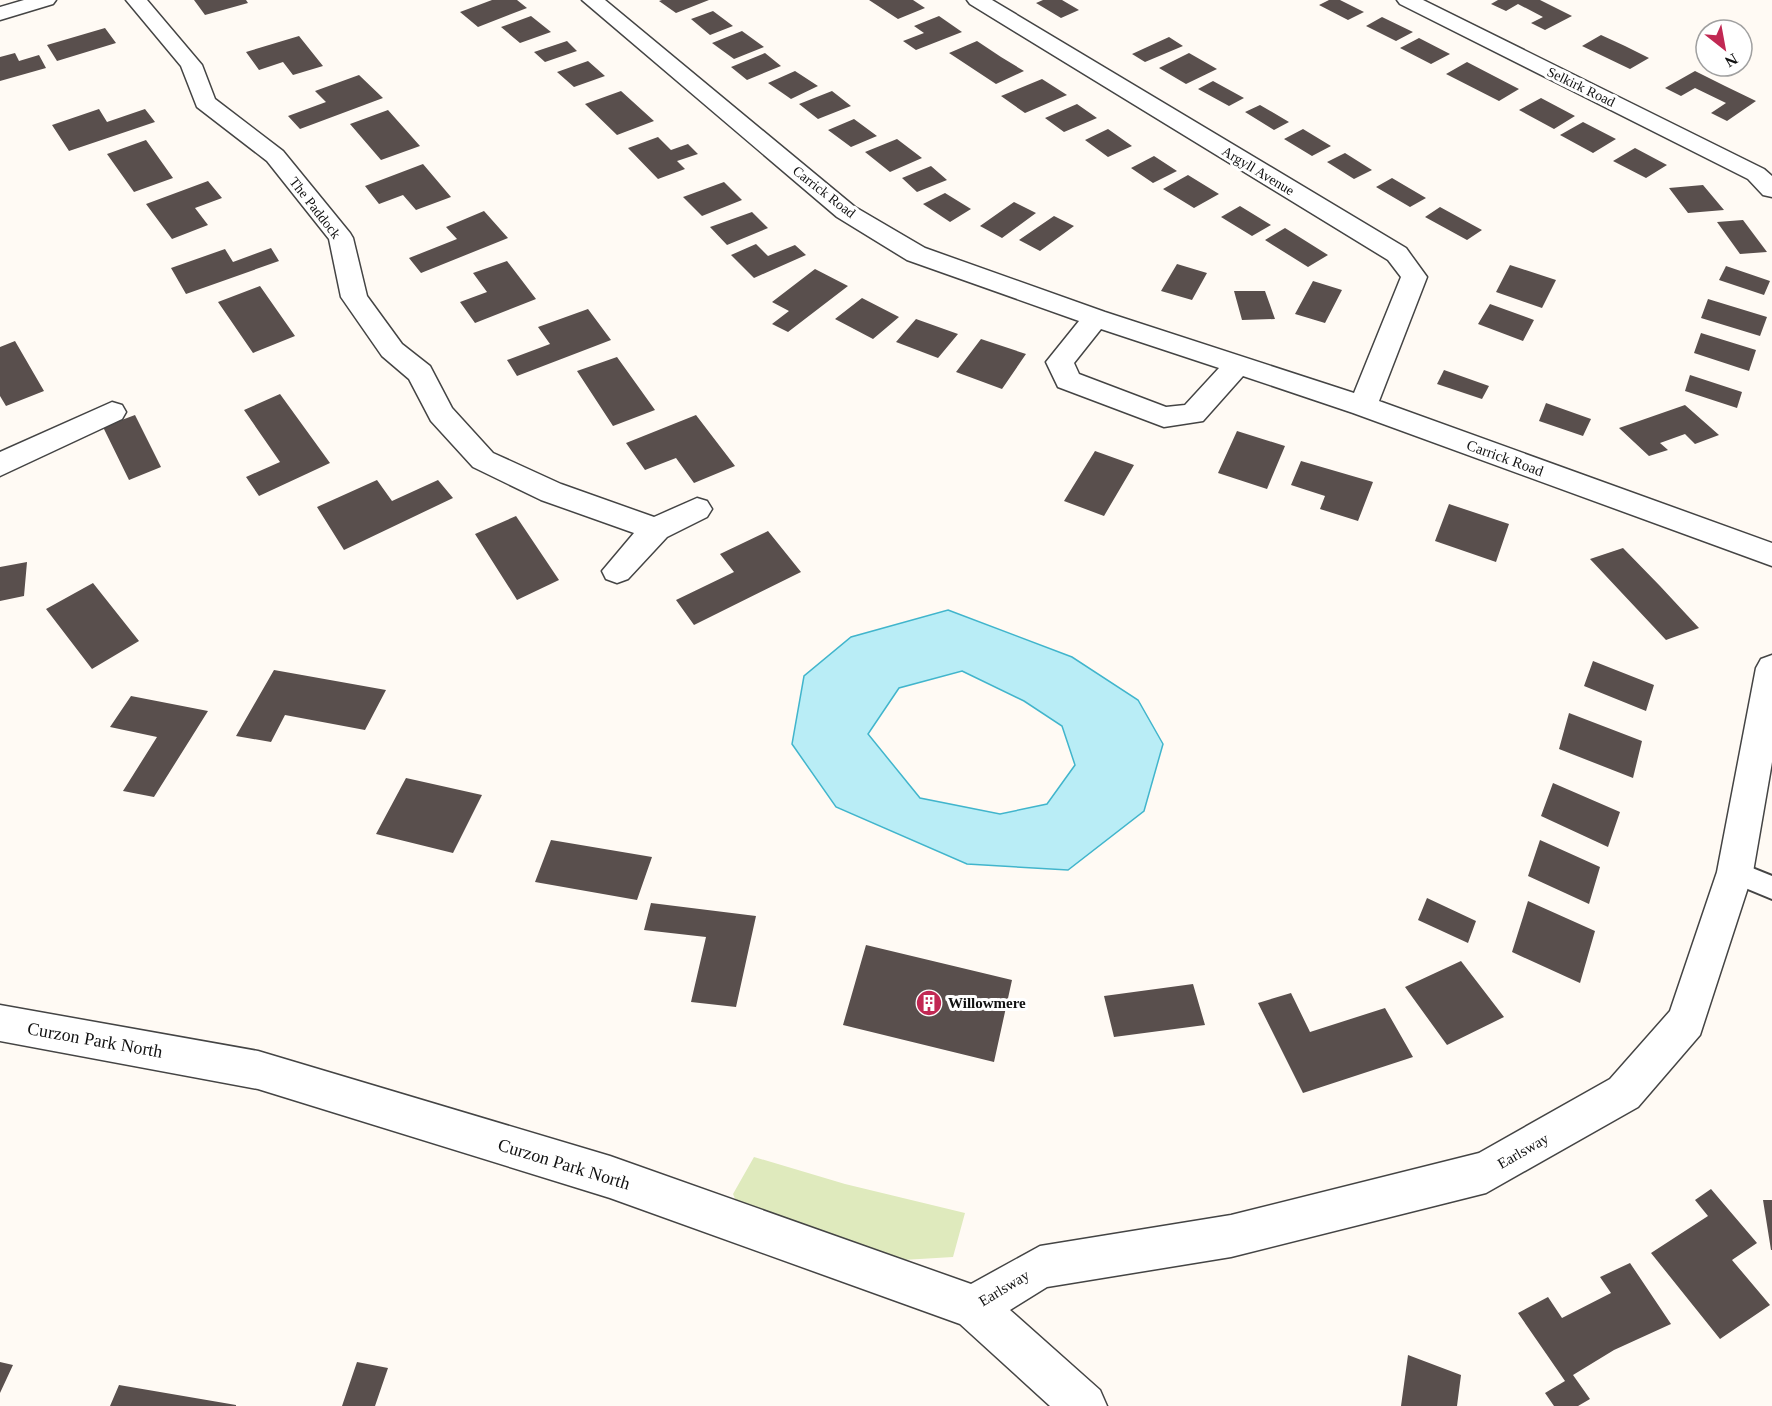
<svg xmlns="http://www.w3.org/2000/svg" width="1772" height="1406" viewBox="0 0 1772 1406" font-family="Georgia,serif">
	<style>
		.green { fill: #dfeabd }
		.water { fill: #b9edf6; stroke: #41b5cc; stroke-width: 1.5; fill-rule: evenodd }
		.building { fill: #594f4d }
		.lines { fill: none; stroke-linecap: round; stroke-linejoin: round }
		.lane-casing { stroke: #444; stroke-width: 4 }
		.street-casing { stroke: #444; stroke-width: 3 }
		.lane { fill: #fff; fill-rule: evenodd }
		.street { fill: #fff; fill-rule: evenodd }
		.labels { text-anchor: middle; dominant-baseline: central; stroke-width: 6; stroke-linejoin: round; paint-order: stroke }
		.far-street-label { font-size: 14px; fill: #111; stroke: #fff }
		.street-label { font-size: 15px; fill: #111; stroke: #fff }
		.poi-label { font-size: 15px; font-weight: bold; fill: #111; stroke: #fff; text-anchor: start }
		.near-street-label { font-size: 18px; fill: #111; stroke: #fff }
	</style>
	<rect width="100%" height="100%" fill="#fffaf4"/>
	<!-- green -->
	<path class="green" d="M754,1157L845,1184L965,1213L953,1257L886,1261L738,1206L733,1194Z"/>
	<!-- water -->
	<path class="water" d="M948,610L1072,657L1138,700L1163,744L1144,811L1068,870L967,864L836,807L792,744L804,676L851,637ZM962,671L1024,701L1062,726L1075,765L1047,804L1000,814L920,798L868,734L899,688Z"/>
	<!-- building -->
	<path class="building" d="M194,0H246L248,3L205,15Z
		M492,0H517L527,8L478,27L460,12Z
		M662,0H709L676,13L659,1Z
		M869,0H913L925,8L898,19Z
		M1043,0H1062L1079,10L1061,18L1036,3Z
		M1329,0H1340L1364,12L1348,20L1319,5Z
		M1498,0H1540L1572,16L1545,30L1531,23L1543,17L1518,4L1506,11L1491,4Z
		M713,11L733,26L710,35L691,19Z
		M531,16L551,32L520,43L501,27Z
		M939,16L962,32L916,50L903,41L924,33L914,26Z
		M1382,17L1413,32L1396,41L1366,26Z
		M105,28L116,43L57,61L47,45Z
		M742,31L764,47L734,59L712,43Z
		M1601,35L1625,46L1649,58L1630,69L1582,46Z
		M299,36L323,66L293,75L283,62L259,70L246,52Z
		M1169,37L1183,46L1145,62L1132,54Z
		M1419,38L1450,54L1431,64L1400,48Z
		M567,41L577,51L545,62L534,52Z
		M977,41L1001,57L1024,71L996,84L949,53Z
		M15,53L19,61L39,55L46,68L0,81V57Z
		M765,53L781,66L747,80L731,67Z
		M1189,53L1217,69L1186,84L1159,68Z
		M588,61L605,76L574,87L557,72Z
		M1467,62L1492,75L1519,89L1499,101L1446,74Z
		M795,71L818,86L791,99L768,83Z
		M1695,71L1725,86L1756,101L1727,121L1711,113L1726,103L1695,88L1681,96L1665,88Z
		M359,75L383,98L300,129L288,116L326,102L315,91Z
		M1042,79L1067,95L1025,113L1001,96Z
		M1213,81L1244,98L1229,106L1198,89Z
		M621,91L654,121L617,135L585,104Z
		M832,91L851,106L818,119L799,104Z
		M1541,98L1575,116L1554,129L1519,110Z
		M1077,104L1097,118L1064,132L1045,118Z
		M1260,105L1289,122L1274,130L1245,112Z
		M99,109L107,122L145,109L155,122L69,151L52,125Z
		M388,110L420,146L381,160L350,124Z
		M854,119L877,136L851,147L828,130Z
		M1583,122L1616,139L1593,153L1560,135Z
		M1108,129L1132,146L1108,157L1085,140Z
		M1303,129L1331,146L1312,156L1284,139Z
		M658,137L671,150L688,144L698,154L677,161L685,169L658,179L628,148Z
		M897,139L922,158L890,172L865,152Z
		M146,140L173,178L134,192L107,154Z
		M1635,148L1667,165L1646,178L1613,161Z
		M1345,153L1372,170L1354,179L1327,162Z
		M1154,156L1177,171L1153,183L1131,168Z
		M423,164L451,197L416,210L403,195L379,204L365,186Z
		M931,166L947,180L917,192L902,178Z
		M1188,175L1219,194L1194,208L1163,189Z
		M1392,178L1426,198L1410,207L1376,187Z
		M208,181L222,198L195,208L208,225L172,239L146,204Z
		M724,182L742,200L702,216L683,197Z
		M1703,185L1724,210L1688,213L1669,188Z
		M945,193L971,209L950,222L923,204Z
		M1014,202L1036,213L1002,238L980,226Z
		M1240,206L1271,225L1252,236L1221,217Z
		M1440,207L1482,230L1467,240L1425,217Z
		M484,211L508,238L421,273L409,258L457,239L446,227Z
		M752,212L768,228L727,245L710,227Z
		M1054,216L1074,226L1040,251L1019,240Z
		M1743,220L1767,252L1740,254L1717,222Z
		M1285,228L1328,255L1308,267L1265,240Z
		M756,244L768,256L795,245L806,255L754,278L731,255Z
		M271,248L279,261L186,294L171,268L225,249L233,262Z
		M507,261L536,299L475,323L460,302L487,292L473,273Z
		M1177,264L1207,273L1192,300L1161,291Z
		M1510,265L1556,280L1542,308L1496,292Z
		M1726,266L1770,281L1764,295L1719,280Z
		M815,269L848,286L788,332L772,324L789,311L772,302Z
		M1313,281L1342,290L1325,323L1295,314Z
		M260,286L295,336L253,353L218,302Z
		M1234,291H1265L1275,319L1242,320Z
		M862,298L899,317L873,339L835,319Z
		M1708,299L1767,317L1760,336L1701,318Z
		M1490,304L1534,320L1523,341L1478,324Z
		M588,309L611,340L517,376L507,360L550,344L538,327Z
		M916,319L958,334L938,358L896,342Z
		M1701,333L1756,350L1749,371L1694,353Z
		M981,339L1026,354L1002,389L956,372Z
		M15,341L44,391L6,406L0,396V347Z
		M617,357L655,410L613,426L577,371Z
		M1444,370L1489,386L1482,399L1437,384Z
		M1690,375L1742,392L1737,408L1685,391Z
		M280,394L330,463L259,496L246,477L280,462L244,410Z
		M1546,403L1591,419L1583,436L1539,421Z
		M1685,405L1719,435L1695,444L1685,434L1660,443L1668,450L1649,456L1619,428Z
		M135,415L161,467L129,480L103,427Z
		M696,415L735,466L694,483L676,458L645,470L626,443Z
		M1237,431L1285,446L1267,489L1218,473Z
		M1095,451L1134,465L1104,516L1064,501Z
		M1301,461L1373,482L1358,521L1320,509L1325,496L1291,485Z
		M377,480L392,501L438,480L453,498L344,550L317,507Z
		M1449,504L1509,524L1496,562L1435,541Z
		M516,516L559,580L517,600L475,534Z
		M768,531L801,572L694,625L676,600L734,572L720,554Z
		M1623,548L1660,586L1699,628L1666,640L1590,559Z
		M27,562L24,596L0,601V567Z
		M93,583L139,641L92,669L46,609Z
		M1593,661L1654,685L1646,711L1584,686Z
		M274,670L386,690L365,730L285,715L271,742L236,736Z
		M131,696L208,711L154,797L123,791L157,737L110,727Z
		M1569,713L1642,741L1633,778L1559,749Z
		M406,778L482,795L453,853L376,834Z
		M1553,783L1620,812L1608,847L1541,816Z
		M551,840L652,857L637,900L535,882Z
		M1540,840L1600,867L1589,904L1528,876Z
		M1427,898L1476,921L1468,943L1418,920Z
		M1528,901L1595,931L1580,983L1512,952Z
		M651,903L756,916L736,1007L691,1002L706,937L644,930Z
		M866,945L1012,980L994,1062L843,1025Z
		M1461,961L1504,1017L1447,1045L1405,987Z
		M1193,984L1205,1025L1114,1037L1104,996Z
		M1291,993L1310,1032L1385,1008L1413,1057L1303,1093L1258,1003Z
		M1711,1189L1757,1243L1732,1260L1770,1305L1720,1339L1651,1253L1708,1216L1695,1200Z
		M1763,1200H1772V1250H1771Z
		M1630,1263L1671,1324L1614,1350L1573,1375L1590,1399L1578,1406H1554L1545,1393L1565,1381L1518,1313L1548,1297L1562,1318L1611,1293L1600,1277Z
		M1408,1355L1461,1375L1457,1406H1401Z
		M0,1362L13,1365L0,1393Z
		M357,1362L388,1368L375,1406H342Z
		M119,1385L236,1405V1406H110Z"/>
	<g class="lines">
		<!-- lane casing -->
		<g class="lane-casing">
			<path id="lane" d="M1735,861L1772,876V899L1726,880L1723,872L1726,864Z"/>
		</g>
		<!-- street casing -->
		<g class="street-casing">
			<path id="street" d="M24,0H56L53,4L0,20V7Z
				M126,0H147L202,65L215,99L283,151L350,233L353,238L367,296L402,344L430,366L452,408L493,453L561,484L654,517L697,498L707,501L712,509L707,517L667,537L628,579L617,583L606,579L602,571L634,533L541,500L473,467L431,421L409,379L382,356L341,297L329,239L267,161L197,107L181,66Z
				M582,0H605L855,207L925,248L1105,312L1354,393L1401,277L1388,260L970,4L967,0H992L1406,248L1427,277L1379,401L1772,543V566L1353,413L1243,376L1203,421L1164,427L1058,387L1046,362L1079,321L907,260L837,217ZM1101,329L1219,368L1185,405L1166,407L1079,374L1074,363Z
				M1397,0H1423L1764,169L1772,176V197L1763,195L1748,179L1400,4Z
				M112,402L122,405L126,412L122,419L0,476V452Z
				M1772,655V762L1753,872L1700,1035L1638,1107L1486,1193L1231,1257L1047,1287L1010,1310L1100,1390L1107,1406H1050L960,1324L610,1198L258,1089L0,1041V1005L258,1051L610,1156L971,1284L1040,1246L1231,1215L1479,1153L1610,1079L1670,1011L1717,872L1756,668L1761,659Z"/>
		</g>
		<!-- lane -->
		<use href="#lane" class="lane"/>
		<!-- street -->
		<use href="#street" class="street"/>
	</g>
	<!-- icons -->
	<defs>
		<g id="building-disc" transform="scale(1.35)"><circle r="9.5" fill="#c12853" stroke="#fff"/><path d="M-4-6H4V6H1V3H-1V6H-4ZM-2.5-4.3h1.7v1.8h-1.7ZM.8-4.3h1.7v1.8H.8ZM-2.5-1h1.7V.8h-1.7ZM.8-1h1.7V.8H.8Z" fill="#fff"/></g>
	</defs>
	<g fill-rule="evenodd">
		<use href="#building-disc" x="929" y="1003"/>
	</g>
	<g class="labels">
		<!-- far-street labels -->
		<g class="far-street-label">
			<text transform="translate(1581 87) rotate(26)">Selkirk Road</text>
			<text transform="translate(1258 171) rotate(31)">Argyll Avenue</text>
			<text transform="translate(824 192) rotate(38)">Carrick Road</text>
			<text transform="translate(315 208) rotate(52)">The Paddock</text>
		</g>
		<!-- street labels -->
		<g class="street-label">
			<text transform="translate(1505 458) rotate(20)">Carrick Road</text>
			<text transform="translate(1523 1151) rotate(-30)">Earlsway</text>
			<text transform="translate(1004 1288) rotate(-31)">Earlsway</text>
		</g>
		<!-- poi labels -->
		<g class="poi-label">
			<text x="948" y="1003">Willowmere</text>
		</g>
		<!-- near-street labels -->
		<g class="near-street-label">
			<text transform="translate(95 1040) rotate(10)">Curzon Park North</text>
			<text transform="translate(564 1164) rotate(17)">Curzon Park North</text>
		</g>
	</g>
	<!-- north arrow -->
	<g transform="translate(1724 48) rotate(149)"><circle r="28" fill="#ffffff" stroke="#a0a0a0" stroke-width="1.5"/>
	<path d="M0-4.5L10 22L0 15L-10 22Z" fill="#c12853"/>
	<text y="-9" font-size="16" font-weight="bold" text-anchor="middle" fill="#111111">N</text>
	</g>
</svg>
